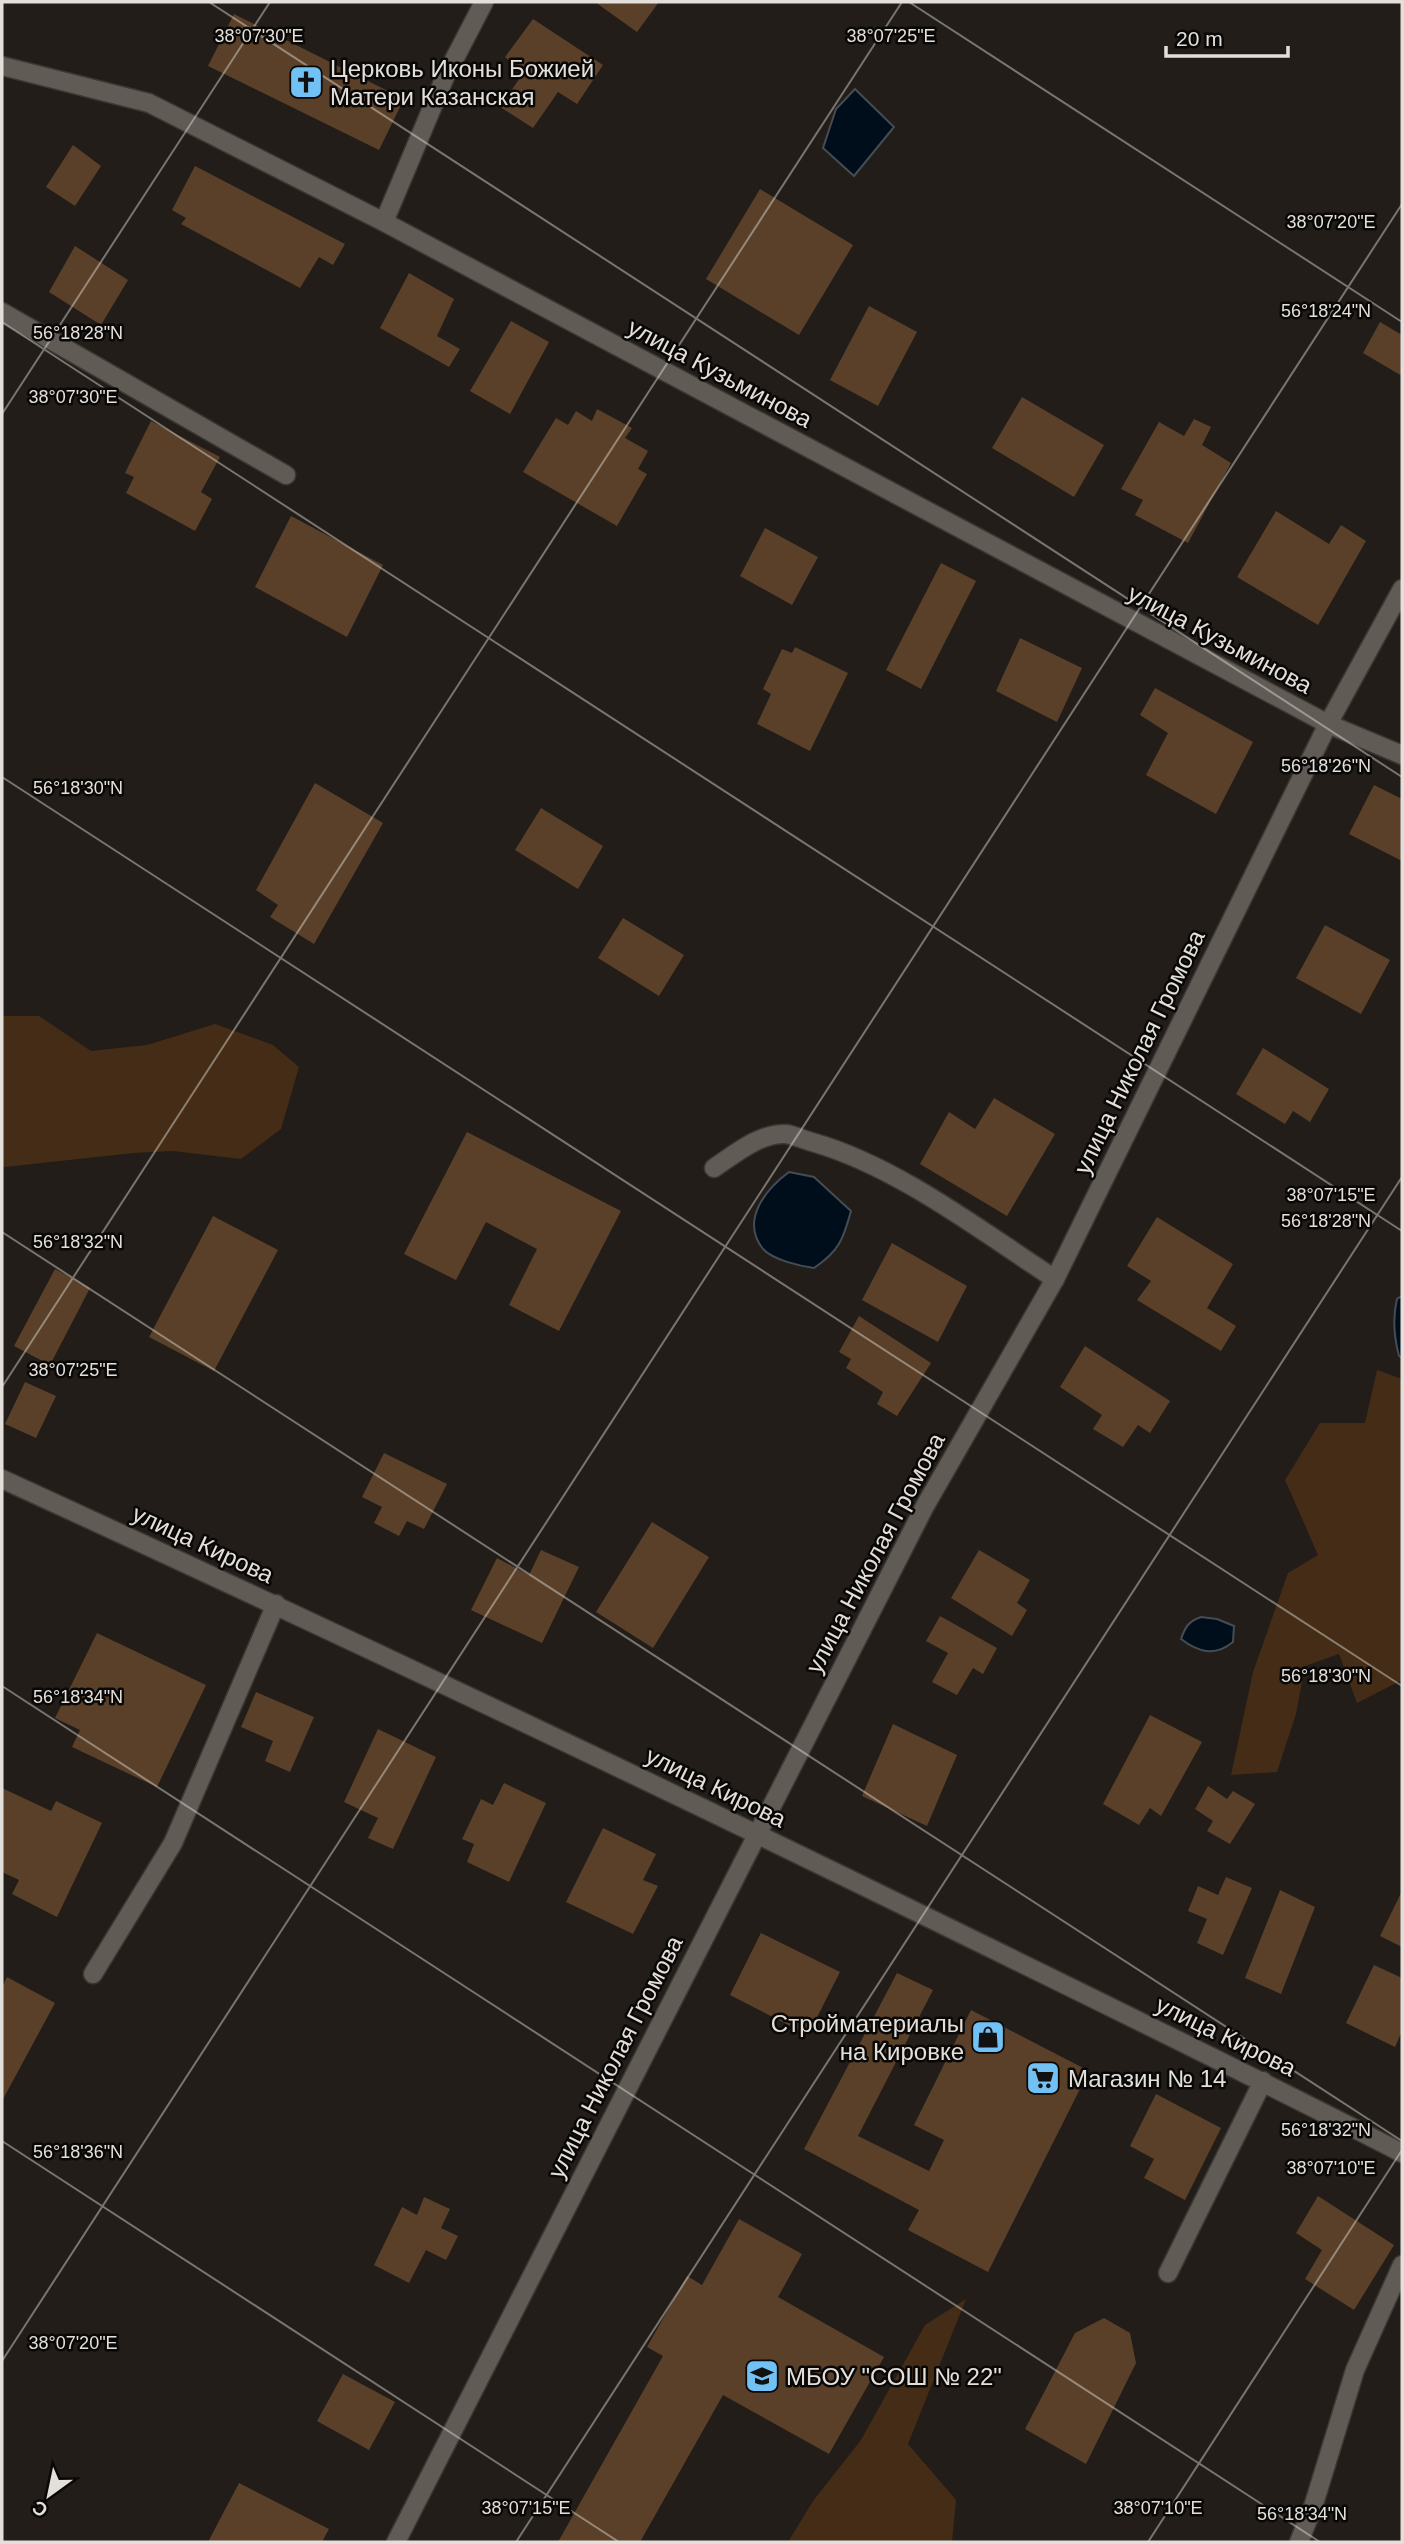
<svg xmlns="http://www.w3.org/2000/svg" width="1404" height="2544" viewBox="0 0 1404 2544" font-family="Arial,sans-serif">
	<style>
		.green { fill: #442c16 }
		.water { fill: #000e1b; stroke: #444d55; stroke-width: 2 }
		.building { fill: #5a4029 }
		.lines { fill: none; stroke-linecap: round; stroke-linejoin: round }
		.service-casing { stroke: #3b3734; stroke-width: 21 }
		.minor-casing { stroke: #3b3734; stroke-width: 21 }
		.tertiary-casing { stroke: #3b3734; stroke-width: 21 }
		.service { stroke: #615b56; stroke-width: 18 }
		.minor { stroke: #615b56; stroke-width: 18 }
		.tertiary { stroke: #615b56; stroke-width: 18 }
		.ticks { fill: none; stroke: #e3e0dc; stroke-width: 2; stroke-opacity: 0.45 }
		.labels { text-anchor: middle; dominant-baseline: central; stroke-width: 5; stroke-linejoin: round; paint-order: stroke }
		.poi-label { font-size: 24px; fill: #e3e0dc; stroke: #0a0806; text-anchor: start }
		.street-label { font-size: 24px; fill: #e3e0dc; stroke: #0a0806 }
		.ticks-label { font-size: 18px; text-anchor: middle; fill: #e3e0dc; stroke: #0a0806; stroke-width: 5; stroke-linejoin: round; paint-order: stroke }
	</style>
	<rect width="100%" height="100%" fill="#221d18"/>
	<!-- green -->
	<path class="green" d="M2,1016H39L91,1051L147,1045L215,1024L273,1045L299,1067L281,1129L241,1159L173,1151L133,1153L5,1167L2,1166Z
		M1377,1370L1402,1379V1680L1357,1703L1339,1654L1305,1666L1296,1714L1277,1772L1231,1775L1253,1672L1288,1573L1318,1555L1285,1480L1320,1423H1365Z
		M966,2299L908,2444L956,2500L952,2542H788L813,2501L861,2440L925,2325Z"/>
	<!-- water -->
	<path class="water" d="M855,89L894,127L854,176L823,148L836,109Z
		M789,1172L814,1177L851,1211C843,1240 839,1251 814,1268C800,1266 773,1260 763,1249C740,1220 766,1189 789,1172Z
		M1402,1296V1358L1399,1356C1394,1337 1392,1319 1397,1299Z
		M1201,1617L1217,1619L1234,1626L1233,1642C1215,1657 1198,1652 1181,1639C1185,1627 1189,1621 1201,1617Z"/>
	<!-- building -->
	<path class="building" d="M595,2H659L637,32Z
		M234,14L404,99L379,150L208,66Z
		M533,19L603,65L577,104L558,92L533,128L500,107L524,72L505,57Z
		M73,145L101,166L75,206L46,187Z
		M195,166L345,244L333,265L319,257L300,288L181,224L186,218L172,210Z
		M760,189L853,245L799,335L706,279Z
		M75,246L128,280L101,325L49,292Z
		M409,273L454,299L437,336L460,349L449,367L380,328Z
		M869,306L917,332L878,406L830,380Z
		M511,321L549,342L510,414L470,391Z
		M1380,322L1402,335V376L1363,353Z
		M1022,397L1104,445L1074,497L992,448Z
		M597,409L632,428L625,438L648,451L638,469L647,474L617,526L523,472L556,418L568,425L576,411L592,421Z
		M1194,419L1211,427L1202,445L1231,463L1188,543L1135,515L1143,500L1121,489L1159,422L1184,436Z
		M151,421L220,457L201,492L212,499L195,531L126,493L134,477L125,473Z
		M1276,511L1329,544L1341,525L1366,541L1318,625L1237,577Z
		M291,516L383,565L347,637L255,587Z
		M765,528L818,557L792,605L740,576Z
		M941,563L976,581L921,689L886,670Z
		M1020,638L1082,668L1057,722L996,691Z
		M795,647L848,673L810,751L757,724L771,694L763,689L782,649L792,653Z
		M1155,688L1253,742L1216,814L1146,775L1168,733L1140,715Z
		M315,783L383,823L314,944L270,917L278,905L256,890Z
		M1374,785L1402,799V861L1349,834Z
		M541,808L603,846L578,889L515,850Z
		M623,918L684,955L659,996L598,958Z
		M1325,925L1390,960L1361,1014L1296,978Z
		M1263,1048L1329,1089L1310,1122L1293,1111L1285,1124L1236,1094Z
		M994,1098L1055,1134L1007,1216L920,1164L949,1112L975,1129Z
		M467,1132L621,1211L559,1331L509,1305L537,1249L486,1222L456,1280L404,1254Z
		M213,1216L278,1250L214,1371L149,1337Z
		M1157,1217L1233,1264L1207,1308L1236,1326L1221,1351L1137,1300L1151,1281L1127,1266Z
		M892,1243L967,1286L938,1342L862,1300Z
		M55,1269L90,1288L50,1365L14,1346Z
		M859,1316L931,1363L897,1416L877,1404L883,1392L846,1368L851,1359L839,1352Z
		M1085,1346L1170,1401L1150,1433L1138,1425L1123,1447L1093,1429L1102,1415L1060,1387Z
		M25,1382L56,1396L36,1438L5,1424Z
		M384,1453L447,1484L424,1529L407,1521L399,1536L374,1523L382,1507L362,1497Z
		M652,1522L709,1557L653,1648L596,1612Z
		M541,1550L579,1567L542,1643L471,1610L497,1558L529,1575Z
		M979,1550L1030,1580L1017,1603L1027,1610L1012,1636L951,1598Z
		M940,1616L997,1648L983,1674L973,1668L957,1695L932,1682L948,1653L926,1641Z
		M97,1633L206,1685L157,1787L72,1747L80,1730L55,1718Z
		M256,1692L314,1717L290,1772L265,1761L273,1741L241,1727Z
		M1150,1715L1202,1742L1161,1816L1150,1808L1139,1825L1103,1804Z
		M893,1724L957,1755L927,1826L862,1796Z
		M378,1729L436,1757L393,1849L368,1838L378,1818L344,1802Z
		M504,1783L546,1803L509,1882L467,1862L474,1844L462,1839L481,1799L493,1805Z
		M1208,1786L1227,1799L1233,1791L1255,1804L1230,1844L1207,1831L1213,1821L1195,1809Z
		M2,1788L51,1811L56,1801L102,1823L57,1917L12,1894L19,1880L2,1872Z
		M603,1828L656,1854L643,1880L658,1886L633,1934L566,1902Z
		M1226,1877L1252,1888L1223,1955L1197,1943L1207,1919L1188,1911L1198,1886L1218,1895Z
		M1280,1890L1315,1907L1281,1994L1245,1978Z
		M1402,1891V1947L1380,1936Z
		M761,1933L840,1972L808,2035L730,1995Z
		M1374,1965L1402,1978V2031L1395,2047L1346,2023Z
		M897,1973L933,1990L858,2136L929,2171L944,2140L914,2125L971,2010L1089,2071L988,2272L908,2230L919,2210L804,2149Z
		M7,1977L55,2003L2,2101V1987Z
		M1156,2094L1221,2128L1185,2200L1144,2178L1154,2159L1130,2146Z
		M1318,2196L1394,2245L1354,2310L1305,2279L1322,2250L1296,2233Z
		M424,2197L450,2209L441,2228L458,2236L446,2260L426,2250L409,2283L374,2265L402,2207L417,2215Z
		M739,2219L802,2254L778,2297L884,2357L829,2454L723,2395L640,2542H558L663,2356L647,2347L687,2276L702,2285Z
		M1104,2318L1130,2333L1136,2363L1086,2464L1025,2429L1075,2333Z
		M343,2374L395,2402L369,2450L317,2421Z
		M239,2483L329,2529L322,2542H208Z"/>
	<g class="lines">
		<!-- service casing -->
		<g class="service-casing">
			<path id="service" d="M2,312L286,475
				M714,1168C735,1154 759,1133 786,1134C794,1135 804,1140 812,1142C897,1166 981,1231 1055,1279
				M93,1974L173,1843L276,1604
				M1168,2273L1263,2081
				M1299,2542L1313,2507L1355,2370L1402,2265"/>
		</g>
		<!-- minor casing -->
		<g class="minor-casing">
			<path id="minor" d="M2,66L149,103L384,222L1328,724L1402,755
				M384,222L445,77L484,2
				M396,2542L925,1506L1055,1279L1328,724L1402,589"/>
		</g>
		<!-- tertiary casing -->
		<g class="tertiary-casing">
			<path id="tertiary" d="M2,1479C314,1622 625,1769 933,1920C1090,1997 1247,2073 1402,2153"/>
		</g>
		<!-- service -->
		<use href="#service" class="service"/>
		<!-- minor -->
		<use href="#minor" class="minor"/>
		<!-- tertiary -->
		<use href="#tertiary" class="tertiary"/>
	</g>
	<!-- ticks -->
	<path class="ticks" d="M209,2L1402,777M909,2L1402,322M2,322L1402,1231M2,414L270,2M2,777L1402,1686M2,1232L1402,2141M2,1387L902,2M2,1686L1320,2542M2,2141L619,2542M2,2361L1402,204M516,2542L1402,1177M1148,2542L1402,2150"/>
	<!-- icons -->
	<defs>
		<g id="church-square" transform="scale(1.75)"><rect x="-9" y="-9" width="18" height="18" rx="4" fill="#72c1f5" stroke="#0a0806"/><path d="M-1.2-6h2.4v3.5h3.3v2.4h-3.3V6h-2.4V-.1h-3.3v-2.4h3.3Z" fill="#111"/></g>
		<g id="shop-square" transform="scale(1.75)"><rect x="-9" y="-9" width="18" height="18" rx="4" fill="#72c1f5" stroke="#0a0806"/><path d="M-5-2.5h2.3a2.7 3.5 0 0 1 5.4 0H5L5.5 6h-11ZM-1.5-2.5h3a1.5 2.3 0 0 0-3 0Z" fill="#111"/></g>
		<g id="supermarket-square" transform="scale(1.75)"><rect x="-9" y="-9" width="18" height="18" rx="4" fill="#72c1f5" stroke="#0a0806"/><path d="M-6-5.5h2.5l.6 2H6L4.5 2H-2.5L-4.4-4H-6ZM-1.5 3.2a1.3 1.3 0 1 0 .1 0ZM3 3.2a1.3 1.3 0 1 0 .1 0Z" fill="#111"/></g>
		<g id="school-square" transform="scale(1.75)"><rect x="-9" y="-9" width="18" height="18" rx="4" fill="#72c1f5" stroke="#0a0806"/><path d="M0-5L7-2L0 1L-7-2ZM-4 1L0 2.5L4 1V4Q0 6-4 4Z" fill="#111"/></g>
	</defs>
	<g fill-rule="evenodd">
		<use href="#church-square" x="306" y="82"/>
		<use href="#shop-square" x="988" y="2037"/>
		<use href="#supermarket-square" x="1043" y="2078"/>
		<use href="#school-square" x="762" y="2376"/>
	</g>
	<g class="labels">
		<!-- poi labels -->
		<g class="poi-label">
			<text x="330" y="68">Церковь Иконы Божией<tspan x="330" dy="28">Матери Казанская</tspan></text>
			<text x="964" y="2023" text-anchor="end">Стройматериалы<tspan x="964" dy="28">на Кировке</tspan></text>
			<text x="1068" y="2078">Магазин № 14</text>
			<text x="786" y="2376">МБОУ "СОШ № 22"</text>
		</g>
		<!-- street labels -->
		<g class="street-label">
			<text transform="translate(720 373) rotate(28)">улица Кузьминова</text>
			<text transform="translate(1220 639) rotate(28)">улица Кузьминова</text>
			<text transform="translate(1139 1052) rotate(-64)">улица Николая Громова</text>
			<text transform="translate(203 1544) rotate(25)">улица Кирова</text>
			<text transform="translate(875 1553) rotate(-62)">улица Николая Громова</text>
			<text transform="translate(716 1787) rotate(26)">улица Кирова</text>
			<text transform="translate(1226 2036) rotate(26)">улица Кирова</text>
			<text transform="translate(615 2057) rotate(-63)">улица Николая Громова</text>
		</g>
	</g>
	<g class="ticks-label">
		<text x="891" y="42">38°07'25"E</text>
		<text x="259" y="42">38°07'30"E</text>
		<text x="1331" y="228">38°07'20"E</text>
		<text x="1326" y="317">56°18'24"N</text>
		<text x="78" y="339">56°18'28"N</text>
		<text x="73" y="403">38°07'30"E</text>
		<text x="1326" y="772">56°18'26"N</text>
		<text x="78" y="794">56°18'30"N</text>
		<text x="1331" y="1201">38°07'15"E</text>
		<text x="1326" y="1227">56°18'28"N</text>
		<text x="78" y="1248">56°18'32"N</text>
		<text x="73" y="1376">38°07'25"E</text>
		<text x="1326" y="1682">56°18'30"N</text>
		<text x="78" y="1703">56°18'34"N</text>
		<text x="1326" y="2136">56°18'32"N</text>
		<text x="78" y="2158">56°18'36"N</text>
		<text x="1331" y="2174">38°07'10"E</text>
		<text x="73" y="2349">38°07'20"E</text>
		<text x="526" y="2514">38°07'15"E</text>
		<text x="1158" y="2514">38°07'10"E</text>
		<text x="1302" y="2520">56°18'34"N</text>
	</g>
	<!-- border -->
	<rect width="1404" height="2544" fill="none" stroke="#e3e0dc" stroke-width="7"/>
	<!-- north arrow -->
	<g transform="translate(49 2495) rotate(213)" stroke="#0a0806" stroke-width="5" paint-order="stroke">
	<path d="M0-5L12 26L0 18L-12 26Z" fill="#e3e0dc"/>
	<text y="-10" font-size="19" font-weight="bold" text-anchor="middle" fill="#e3e0dc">С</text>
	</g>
	<!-- scale -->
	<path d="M1166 46v10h122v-10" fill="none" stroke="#e3e0dc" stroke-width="3.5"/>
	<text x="1176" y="46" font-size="21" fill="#e3e0dc" stroke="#0a0806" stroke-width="5" paint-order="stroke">20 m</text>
</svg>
